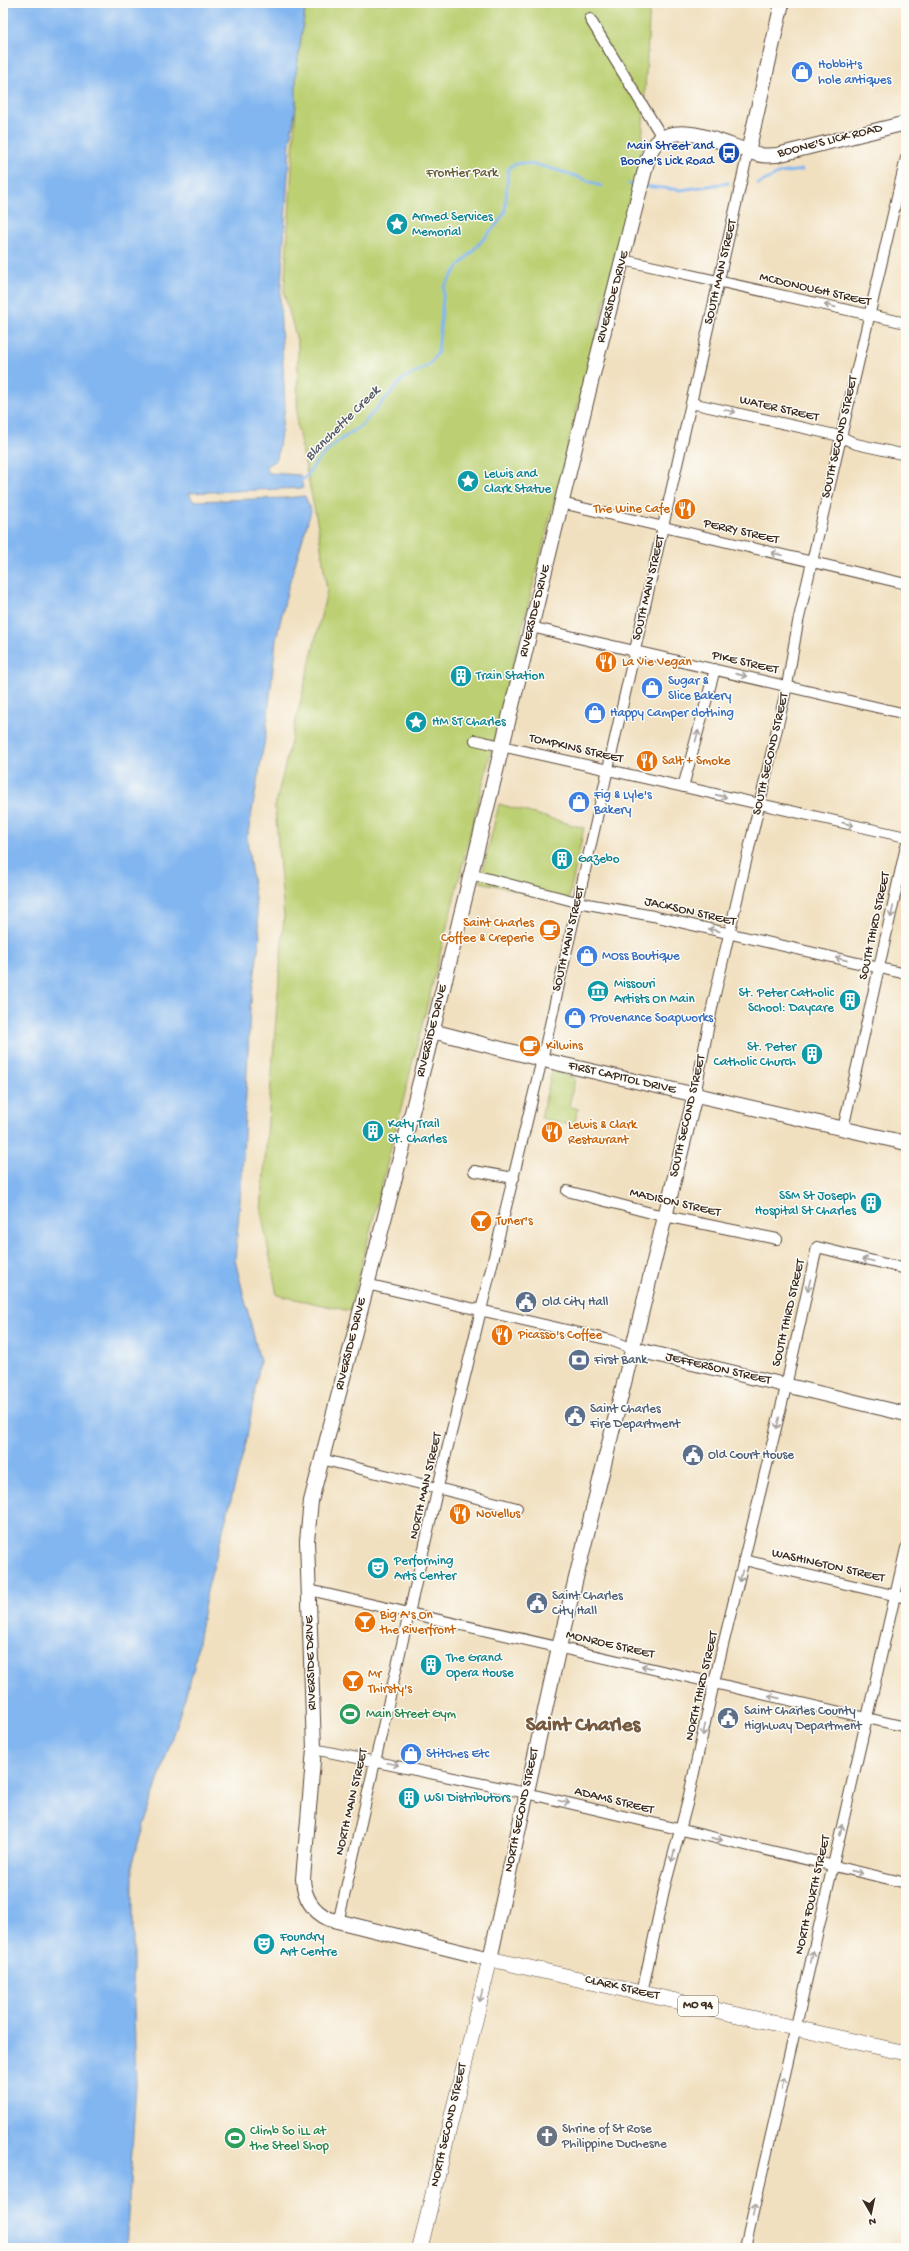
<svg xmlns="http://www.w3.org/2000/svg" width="909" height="2251" viewBox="0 0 909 2251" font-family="'Gochi Hand',sans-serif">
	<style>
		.green { fill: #bcd073; stroke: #7c7d48 }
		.water { fill: #82b6f0; stroke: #5e7087 }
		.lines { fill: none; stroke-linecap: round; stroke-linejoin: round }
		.stream { stroke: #82b6f0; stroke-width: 3 }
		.street-casing { stroke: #564536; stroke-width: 12 }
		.secondary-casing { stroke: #564536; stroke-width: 16 }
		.primary-casing { stroke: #564536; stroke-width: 16 }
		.street { stroke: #fff; stroke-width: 10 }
		.secondary { stroke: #fff; stroke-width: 14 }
		.primary { stroke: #fff; stroke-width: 15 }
		.oneway { stroke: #a79f9a }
		.labels { text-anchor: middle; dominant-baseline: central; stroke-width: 3; stroke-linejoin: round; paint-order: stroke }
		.shield { fill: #fdfcf7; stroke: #75695f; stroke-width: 1 }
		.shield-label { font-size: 12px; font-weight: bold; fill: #3b2a1e }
		.shop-label { font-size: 13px; fill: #366cbe; stroke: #fdfcf7; text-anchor: start }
		.street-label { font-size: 13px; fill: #3b2a1e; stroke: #fdfcf7 }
		.transit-label { font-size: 13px; fill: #164399; stroke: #fdfcf7; text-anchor: end }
		.park-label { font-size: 13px; fill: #625c38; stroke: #fdfcf7 }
		.culture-label { font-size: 13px; fill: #0d838f; stroke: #fdfcf7; text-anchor: start }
		.food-label { font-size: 13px; fill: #c56008; stroke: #fdfcf7; text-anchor: start }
		.service-label { font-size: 13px; fill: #4e5e75; stroke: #fdfcf7; text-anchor: start }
		.leisure-label { font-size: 13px; fill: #27864d; stroke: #fdfcf7; text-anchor: start }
		.worship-label { font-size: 13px; fill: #5b616d; stroke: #fdfcf7; text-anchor: start }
		.water-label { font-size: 14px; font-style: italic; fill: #545b68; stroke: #fdfcf7 }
		.town-label { font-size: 21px; font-weight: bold; fill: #74583f; stroke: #fdfcf7 }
	</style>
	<rect width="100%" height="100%" fill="#fdfcf7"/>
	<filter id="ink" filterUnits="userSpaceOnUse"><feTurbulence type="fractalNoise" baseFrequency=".025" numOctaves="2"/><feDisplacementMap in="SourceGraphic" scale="8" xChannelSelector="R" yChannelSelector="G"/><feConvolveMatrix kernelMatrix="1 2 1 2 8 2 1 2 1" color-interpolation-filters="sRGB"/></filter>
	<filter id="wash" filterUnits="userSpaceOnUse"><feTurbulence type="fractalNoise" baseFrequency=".012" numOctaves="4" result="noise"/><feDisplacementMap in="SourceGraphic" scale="16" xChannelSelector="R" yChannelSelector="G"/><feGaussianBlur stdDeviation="0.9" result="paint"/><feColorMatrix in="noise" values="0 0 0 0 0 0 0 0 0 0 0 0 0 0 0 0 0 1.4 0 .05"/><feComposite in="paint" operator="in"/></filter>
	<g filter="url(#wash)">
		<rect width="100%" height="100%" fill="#f1e0c0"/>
		<!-- green -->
		<path class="green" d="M306,3H650L642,143L644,145L350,1311L277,1295L261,1211L284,916L275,807L327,591L318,526L297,425L298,344L284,293L296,105V74Z
			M499,804L584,828L568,903L480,882Z
			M552,1071L575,1078L569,1106L578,1109L574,1126L541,1118Z"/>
		<!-- water -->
		<path class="water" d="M3,3H306L296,74V105L290,143L280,302L285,407L277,459L265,467L269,473L300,475L303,488L189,493L193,501L285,498L305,496L311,511L288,588L276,640L266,733L247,839L260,936L250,1009L242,1177L235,1260L260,1361L246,1443L207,1591L193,1672L133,1859V1967L136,2085L126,2248H3Z"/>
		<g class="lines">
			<!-- stream -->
			<path class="stream" d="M629,184L637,185
				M758,184L780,173L802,170
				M644,186L681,190L728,183
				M299,481L305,478L317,461L337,442L361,426L403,379L429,365L438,352L444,287L458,267L497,224L505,212L508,170C510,167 513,165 516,164C532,159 584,179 601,186"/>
		</g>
	</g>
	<g filter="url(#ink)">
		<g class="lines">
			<!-- street casing -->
			<g class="street-casing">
				<path id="street" d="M590,19L662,137
					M623,260L906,323
					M691,403L840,436L856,444L906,455
					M570,505L906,584
					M531,627L906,714
					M475,740L906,837
					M683,787L715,669
					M470,874L577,902L653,916L906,974
					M695,1095L713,1003L787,686L798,622L906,158
					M843,1129L906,846
					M474,1171L514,1178
					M567,1191L655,1214L777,1239
					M366,1284L610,1340L634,1349
					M321,1459L517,1508
					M744,1560L906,1598
					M309,1590L906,1727
					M314,1749L526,1793L906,1883
					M338,1923L438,1487L544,1051L748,152
					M642,1993L664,1890L687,1804L715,1678L784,1395L817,1247L906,1269
					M745,2248L906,1548"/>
			</g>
			<!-- secondary casing -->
			<g class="secondary-casing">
				<path id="secondary" d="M748,152L782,3
					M432,1031L552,1062L906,1143
					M695,1095L559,1647L490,1959L329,1919C312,1911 304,1898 303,1879L314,1749L307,1541L311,1501L425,1062L591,382L648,158C664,108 728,148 761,155C766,156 772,155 777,155L906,123
					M634,1349L906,1414"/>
			</g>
			<!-- primary casing -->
			<g class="primary-casing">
				<path id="primary" d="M420,2248L490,1959L906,2053"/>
			</g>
			<!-- street -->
			<use href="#street" class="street"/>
			<!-- secondary -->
			<use href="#secondary" class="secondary"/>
			<!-- primary -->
			<use href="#primary" class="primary"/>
		</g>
		<!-- one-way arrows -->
		<defs><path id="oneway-shaft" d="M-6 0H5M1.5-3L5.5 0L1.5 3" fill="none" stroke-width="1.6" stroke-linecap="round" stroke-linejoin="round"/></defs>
		<g class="oneway">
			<use href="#oneway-shaft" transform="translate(830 306) rotate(-167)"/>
			<use href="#oneway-shaft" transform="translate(730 411) rotate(12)"/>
			<use href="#oneway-shaft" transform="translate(777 554) rotate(-167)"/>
			<use href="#oneway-shaft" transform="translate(741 675) rotate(13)"/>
			<use href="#oneway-shaft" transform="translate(697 736) rotate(-75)"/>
			<use href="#oneway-shaft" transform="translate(721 796) rotate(13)"/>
			<use href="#oneway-shaft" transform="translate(848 824) rotate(13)"/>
			<use href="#oneway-shaft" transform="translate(892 912) rotate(102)"/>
			<use href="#oneway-shaft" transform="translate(714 930) rotate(-167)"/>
			<use href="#oneway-shaft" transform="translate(841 959) rotate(-167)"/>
			<use href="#oneway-shaft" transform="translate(868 1260) rotate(-166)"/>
			<use href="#oneway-shaft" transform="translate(809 1285) rotate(103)"/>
			<use href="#oneway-shaft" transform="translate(778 1423) rotate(103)"/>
			<use href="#oneway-shaft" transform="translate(741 1576) rotate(103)"/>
			<use href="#oneway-shaft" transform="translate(647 1667) rotate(-167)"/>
			<use href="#oneway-shaft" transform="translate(774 1697) rotate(-167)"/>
			<use href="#oneway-shaft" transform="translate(704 1730) rotate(102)"/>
			<use href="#oneway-shaft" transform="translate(393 1764) rotate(12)"/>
			<use href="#oneway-shaft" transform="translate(564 1802) rotate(14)"/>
			<use href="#oneway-shaft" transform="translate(841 1830) rotate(-78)"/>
			<use href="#oneway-shaft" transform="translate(717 1839) rotate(13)"/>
			<use href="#oneway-shaft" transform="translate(673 1856) rotate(105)"/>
			<use href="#oneway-shaft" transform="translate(857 1872) rotate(13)"/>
			<use href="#oneway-shaft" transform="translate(812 1957) rotate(-77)"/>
			<use href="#oneway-shaft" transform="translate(481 1996) rotate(104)"/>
			<use href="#oneway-shaft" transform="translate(783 2083) rotate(-77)"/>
			<use href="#oneway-shaft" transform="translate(754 2210) rotate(-77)"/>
		</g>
	</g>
	<!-- icons -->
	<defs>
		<g id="shop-disc" transform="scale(1.15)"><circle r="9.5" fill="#3f7fe0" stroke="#fdfcf7"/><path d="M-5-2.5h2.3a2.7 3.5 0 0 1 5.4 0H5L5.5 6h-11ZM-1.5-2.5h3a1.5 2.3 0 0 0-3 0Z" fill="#fff"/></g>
		<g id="bus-disc" transform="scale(1.15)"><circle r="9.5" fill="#1a4fb4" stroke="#fdfcf7"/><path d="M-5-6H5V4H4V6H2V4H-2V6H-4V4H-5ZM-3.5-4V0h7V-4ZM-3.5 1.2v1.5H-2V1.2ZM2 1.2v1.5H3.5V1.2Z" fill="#fff"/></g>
		<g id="sight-disc" transform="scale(1.15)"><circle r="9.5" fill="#0f9aa8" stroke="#fdfcf7"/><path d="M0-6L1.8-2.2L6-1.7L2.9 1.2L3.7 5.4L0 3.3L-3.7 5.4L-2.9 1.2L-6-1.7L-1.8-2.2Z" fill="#fff"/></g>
		<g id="restaurant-disc" transform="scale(1.15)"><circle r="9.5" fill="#e8710a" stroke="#fdfcf7"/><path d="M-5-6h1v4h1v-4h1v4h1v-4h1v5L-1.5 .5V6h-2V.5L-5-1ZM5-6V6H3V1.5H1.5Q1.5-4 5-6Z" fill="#fff"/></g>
		<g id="building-disc" transform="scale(1.15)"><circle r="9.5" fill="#0f9aa8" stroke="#fdfcf7"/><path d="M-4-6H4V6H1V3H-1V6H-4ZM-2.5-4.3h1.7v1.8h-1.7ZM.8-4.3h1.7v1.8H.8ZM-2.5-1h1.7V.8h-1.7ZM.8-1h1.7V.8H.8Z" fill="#fff"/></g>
		<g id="cafe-disc" transform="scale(1.15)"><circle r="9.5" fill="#e8710a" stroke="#fdfcf7"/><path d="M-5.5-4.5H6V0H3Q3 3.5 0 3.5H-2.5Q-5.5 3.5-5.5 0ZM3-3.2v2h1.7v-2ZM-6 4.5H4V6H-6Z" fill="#fff"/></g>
		<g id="museum-disc" transform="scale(1.15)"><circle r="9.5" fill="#0f9aa8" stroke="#fdfcf7"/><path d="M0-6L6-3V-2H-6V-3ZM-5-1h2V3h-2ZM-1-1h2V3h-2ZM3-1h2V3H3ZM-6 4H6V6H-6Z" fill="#fff"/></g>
		<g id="bar-disc" transform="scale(1.15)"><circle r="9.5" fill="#e8710a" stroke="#fdfcf7"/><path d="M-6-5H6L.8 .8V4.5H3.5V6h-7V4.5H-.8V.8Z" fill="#fff"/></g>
		<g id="civic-disc" transform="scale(1.15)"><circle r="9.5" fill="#5c6f8a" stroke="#fdfcf7"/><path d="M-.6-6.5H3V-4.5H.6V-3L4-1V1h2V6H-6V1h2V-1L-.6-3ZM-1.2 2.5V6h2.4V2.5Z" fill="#fff"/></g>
		<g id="bank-disc" transform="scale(1.15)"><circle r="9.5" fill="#5c6f8a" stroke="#fdfcf7"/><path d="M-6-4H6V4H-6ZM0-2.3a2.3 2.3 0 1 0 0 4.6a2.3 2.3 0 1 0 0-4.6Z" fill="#fff"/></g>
		<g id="theatre-disc" transform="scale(1.15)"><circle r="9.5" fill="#0f9aa8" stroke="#fdfcf7"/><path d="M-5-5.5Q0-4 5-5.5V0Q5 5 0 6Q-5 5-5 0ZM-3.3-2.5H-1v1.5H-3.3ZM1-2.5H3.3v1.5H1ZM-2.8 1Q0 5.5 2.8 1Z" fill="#fff"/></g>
		<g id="stadium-disc" transform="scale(1.15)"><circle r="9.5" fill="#2e9e5b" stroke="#fdfcf7"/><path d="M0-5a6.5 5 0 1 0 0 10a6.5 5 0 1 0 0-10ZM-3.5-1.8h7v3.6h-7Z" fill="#fff"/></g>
		<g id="church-disc" transform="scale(1.15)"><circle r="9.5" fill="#6b7280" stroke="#fdfcf7"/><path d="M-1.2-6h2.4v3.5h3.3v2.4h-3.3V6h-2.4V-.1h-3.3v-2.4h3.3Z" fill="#fff"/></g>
	</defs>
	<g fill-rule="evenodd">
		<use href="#shop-disc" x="802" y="72"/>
		<use href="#bus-disc" x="729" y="153"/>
		<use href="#sight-disc" x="397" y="224"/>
		<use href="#sight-disc" x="468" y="481"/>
		<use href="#restaurant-disc" x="685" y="509"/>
		<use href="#restaurant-disc" x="606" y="662"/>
		<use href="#building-disc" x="461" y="676"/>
		<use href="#shop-disc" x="652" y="688"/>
		<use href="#shop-disc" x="595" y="713"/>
		<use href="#sight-disc" x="416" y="722"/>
		<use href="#restaurant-disc" x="647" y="761"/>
		<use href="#shop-disc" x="579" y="802"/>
		<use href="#building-disc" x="562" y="859"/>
		<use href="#cafe-disc" x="550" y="930"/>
		<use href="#shop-disc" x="587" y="956"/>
		<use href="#museum-disc" x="598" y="991"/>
		<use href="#building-disc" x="850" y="1000"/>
		<use href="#shop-disc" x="575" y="1018"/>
		<use href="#cafe-disc" x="530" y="1046"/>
		<use href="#building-disc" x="812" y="1054"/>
		<use href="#building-disc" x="373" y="1131"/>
		<use href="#restaurant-disc" x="552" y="1132"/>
		<use href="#building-disc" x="871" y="1203"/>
		<use href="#bar-disc" x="481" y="1221"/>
		<use href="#civic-disc" x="526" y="1302"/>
		<use href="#restaurant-disc" x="502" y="1335"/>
		<use href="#bank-disc" x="579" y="1360"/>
		<use href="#civic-disc" x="575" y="1416"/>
		<use href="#civic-disc" x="693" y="1455"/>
		<use href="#restaurant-disc" x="460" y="1514"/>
		<use href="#theatre-disc" x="378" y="1568"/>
		<use href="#civic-disc" x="537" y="1603"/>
		<use href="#bar-disc" x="365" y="1622"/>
		<use href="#building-disc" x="431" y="1665"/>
		<use href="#bar-disc" x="353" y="1681"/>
		<use href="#stadium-disc" x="350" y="1714"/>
		<use href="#civic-disc" x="728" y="1718"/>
		<use href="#shop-disc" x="411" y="1754"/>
		<use href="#building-disc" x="409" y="1798"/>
		<use href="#theatre-disc" x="264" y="1944"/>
		<use href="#church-disc" x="547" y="2136"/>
		<use href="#stadium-disc" x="235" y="2138"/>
	</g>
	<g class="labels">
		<!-- shield labels -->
		<rect class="shield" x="678" y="1996" width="40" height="20" rx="3"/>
		<g class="shield-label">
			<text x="698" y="2006">MO 94</text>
		</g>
		<!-- shop labels -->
		<g class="shop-label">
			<text x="818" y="65">Hobbit's<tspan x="818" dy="15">hole antiques</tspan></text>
			<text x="668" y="681">Sugar &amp;<tspan x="668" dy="15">Slice Bakery</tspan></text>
			<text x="610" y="713">Happy Camper clothing</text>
			<text x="594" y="795">Fig &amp; Lyle's<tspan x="594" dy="15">Bakery</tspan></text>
			<text x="602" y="956">MOss Boutique</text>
			<text x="590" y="1018">Provenance Soapworks</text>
			<text x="426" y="1754">Stitches Etc</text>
		</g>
		<!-- street labels -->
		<g class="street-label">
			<text transform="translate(830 141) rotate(-14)">BOONE'S LICK ROAD</text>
			<text transform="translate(721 272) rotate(-77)">SOUTH MAIN STREET</text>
			<text transform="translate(815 290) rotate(13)">MCDONOUGH STREET</text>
			<text transform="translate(613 297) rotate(-75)">RIVERSIDE DRIVE</text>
			<text transform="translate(779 409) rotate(13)">WATER STREET</text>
			<text transform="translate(840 437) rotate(-77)">SOUTH SECOND STREET</text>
			<text transform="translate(741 532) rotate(13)">PERRY STREET</text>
			<text transform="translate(649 588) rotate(-77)">SOUTH MAIN STREET</text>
			<text transform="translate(535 611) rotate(-76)">RIVERSIDE DRIVE</text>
			<text transform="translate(745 663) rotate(13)">PIKE STREET</text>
			<text transform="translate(576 749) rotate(13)">TOMPKINS STREET</text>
			<text transform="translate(771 754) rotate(-77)">SOUTH SECOND STREET</text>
			<text transform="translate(690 912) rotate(13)">JACKSON STREET</text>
			<text transform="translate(875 926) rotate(-78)">SOUTH THIRD STREET</text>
			<text transform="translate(569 939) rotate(-77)">SOUTH MAIN STREET</text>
			<text transform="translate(432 1031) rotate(-76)">RIVERSIDE DRIVE</text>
			<text transform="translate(622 1078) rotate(13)">FIRST CAPITOL DRIVE</text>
			<text transform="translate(688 1116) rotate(-77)">SOUTH SECOND STREET</text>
			<text transform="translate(675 1203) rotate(13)">MADISON STREET</text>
			<text transform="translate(789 1313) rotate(-77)">SOUTH THIRD STREET</text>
			<text transform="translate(351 1344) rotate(-76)">RIVERSIDE DRIVE</text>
			<text transform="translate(718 1369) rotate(13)">JEFFERSON STREET</text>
			<text transform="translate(426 1486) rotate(-77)">NORTH MAIN STREET</text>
			<text transform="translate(828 1566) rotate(13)">WASHINGTON STREET</text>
			<text transform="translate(610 1645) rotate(13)">MONROE STREET</text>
			<text transform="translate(311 1663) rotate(-92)">RIVERSIDE DRIVE</text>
			<text transform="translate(702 1686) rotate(-77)">NORTH THIRD STREET</text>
			<text transform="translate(614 1801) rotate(14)">ADAMS STREET</text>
			<text transform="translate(352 1802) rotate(-77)">NORTH MAIN STREET</text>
			<text transform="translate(522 1810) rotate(-78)">NORTH SECOND STREET</text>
			<text transform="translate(813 1895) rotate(-77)">NORTH FOURTH STREET</text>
			<text transform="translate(622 1988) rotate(13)">CLARK STREET</text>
			<text transform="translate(449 2125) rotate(-77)">NORTH SECOND STREET</text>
		</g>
		<!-- transit labels -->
		<g class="transit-label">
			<text x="714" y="146">Main Street and<tspan x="714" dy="15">Boone's Lick Road</tspan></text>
		</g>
		<!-- park labels -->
		<g class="park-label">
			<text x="462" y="173">Frontier Park</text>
		</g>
		<!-- culture labels -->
		<g class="culture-label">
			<text x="412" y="217">Armed Services<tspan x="412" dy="15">Memorial</tspan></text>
			<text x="484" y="474">Lewis and<tspan x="484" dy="15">Clark Statue</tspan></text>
			<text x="476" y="676">Train Station</text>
			<text x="432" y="722">HM ST Charles</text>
			<text x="578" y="859">Gazebo</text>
			<text x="614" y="984">Missouri<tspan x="614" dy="15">Artists On Main</tspan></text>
			<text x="834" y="993" text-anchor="end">St. Peter Catholic<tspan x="834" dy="15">School: Daycare</tspan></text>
			<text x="796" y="1047" text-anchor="end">St. Peter<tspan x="796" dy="15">Catholic Church</tspan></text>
			<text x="388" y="1124">Katy Trail<tspan x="388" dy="15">St. Charles</tspan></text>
			<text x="856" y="1196" text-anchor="end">SSM St Joseph<tspan x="856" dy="15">Hospital St Charles</tspan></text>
			<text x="394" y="1561">Performing<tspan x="394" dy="15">Arts Center</tspan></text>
			<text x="446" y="1658">The Grand<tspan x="446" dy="15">Opera House</tspan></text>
			<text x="424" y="1798">WSI Distributors</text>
			<text x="280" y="1937">Foundry<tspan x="280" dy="15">Art Centre</tspan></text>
		</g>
		<!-- food labels -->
		<g class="food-label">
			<text x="670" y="509" text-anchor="end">The Wine Cafe</text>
			<text x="622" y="662">La Vie Vegan</text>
			<text x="662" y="761">Salt + Smoke</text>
			<text x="534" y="923" text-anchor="end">Saint Charles<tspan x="534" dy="15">Coffee &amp; Creperie</tspan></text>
			<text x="546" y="1046">Kilwins</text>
			<text x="568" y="1125">Lewis &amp; Clark<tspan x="568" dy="15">Restaurant</tspan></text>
			<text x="496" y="1221">Tuner's</text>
			<text x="518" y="1335">Picasso's Coffee</text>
			<text x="476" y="1514">Novellus</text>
			<text x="380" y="1615">Big A's On<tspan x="380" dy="15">the Riverfront</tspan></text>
			<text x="368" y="1674">Mr<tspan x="368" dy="15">Thirsty's</tspan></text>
		</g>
		<!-- service labels -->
		<g class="service-label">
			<text x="542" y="1302">Old City Hall</text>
			<text x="594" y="1360">First Bank</text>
			<text x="590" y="1409">Saint Charles<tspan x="590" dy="15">Fire Department</tspan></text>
			<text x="708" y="1455">Old Court House</text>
			<text x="552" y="1596">Saint Charles<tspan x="552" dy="15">City Hall</tspan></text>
			<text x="744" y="1711">Saint Charles County<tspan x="744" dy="15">Highway Department</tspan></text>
		</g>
		<!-- leisure labels -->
		<g class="leisure-label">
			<text x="366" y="1714">Main Street Gym</text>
			<text x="250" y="2131">Climb So iLL at<tspan x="250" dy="15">the Steel Shop</tspan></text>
		</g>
		<!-- worship labels -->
		<g class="worship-label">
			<text x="562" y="2129">Shrine of St Rose<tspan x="562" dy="15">Philippine Duchesne</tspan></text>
		</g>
		<!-- water labels -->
		<g class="water-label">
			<text transform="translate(343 424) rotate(-45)">Blanchette Creek</text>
		</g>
		<!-- town labels -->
		<g class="town-label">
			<text x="583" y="1726">Saint Charles</text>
		</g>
	</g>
	<!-- margin -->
	<rect width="909" height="2251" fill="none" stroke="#fdfcf7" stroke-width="16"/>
	<!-- north arrow -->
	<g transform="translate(871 2213) rotate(171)" stroke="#fdfcf7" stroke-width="3" paint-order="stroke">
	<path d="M0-3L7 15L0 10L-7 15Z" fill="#3b2a1e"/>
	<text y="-6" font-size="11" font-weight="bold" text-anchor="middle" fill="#3b2a1e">N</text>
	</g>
</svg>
